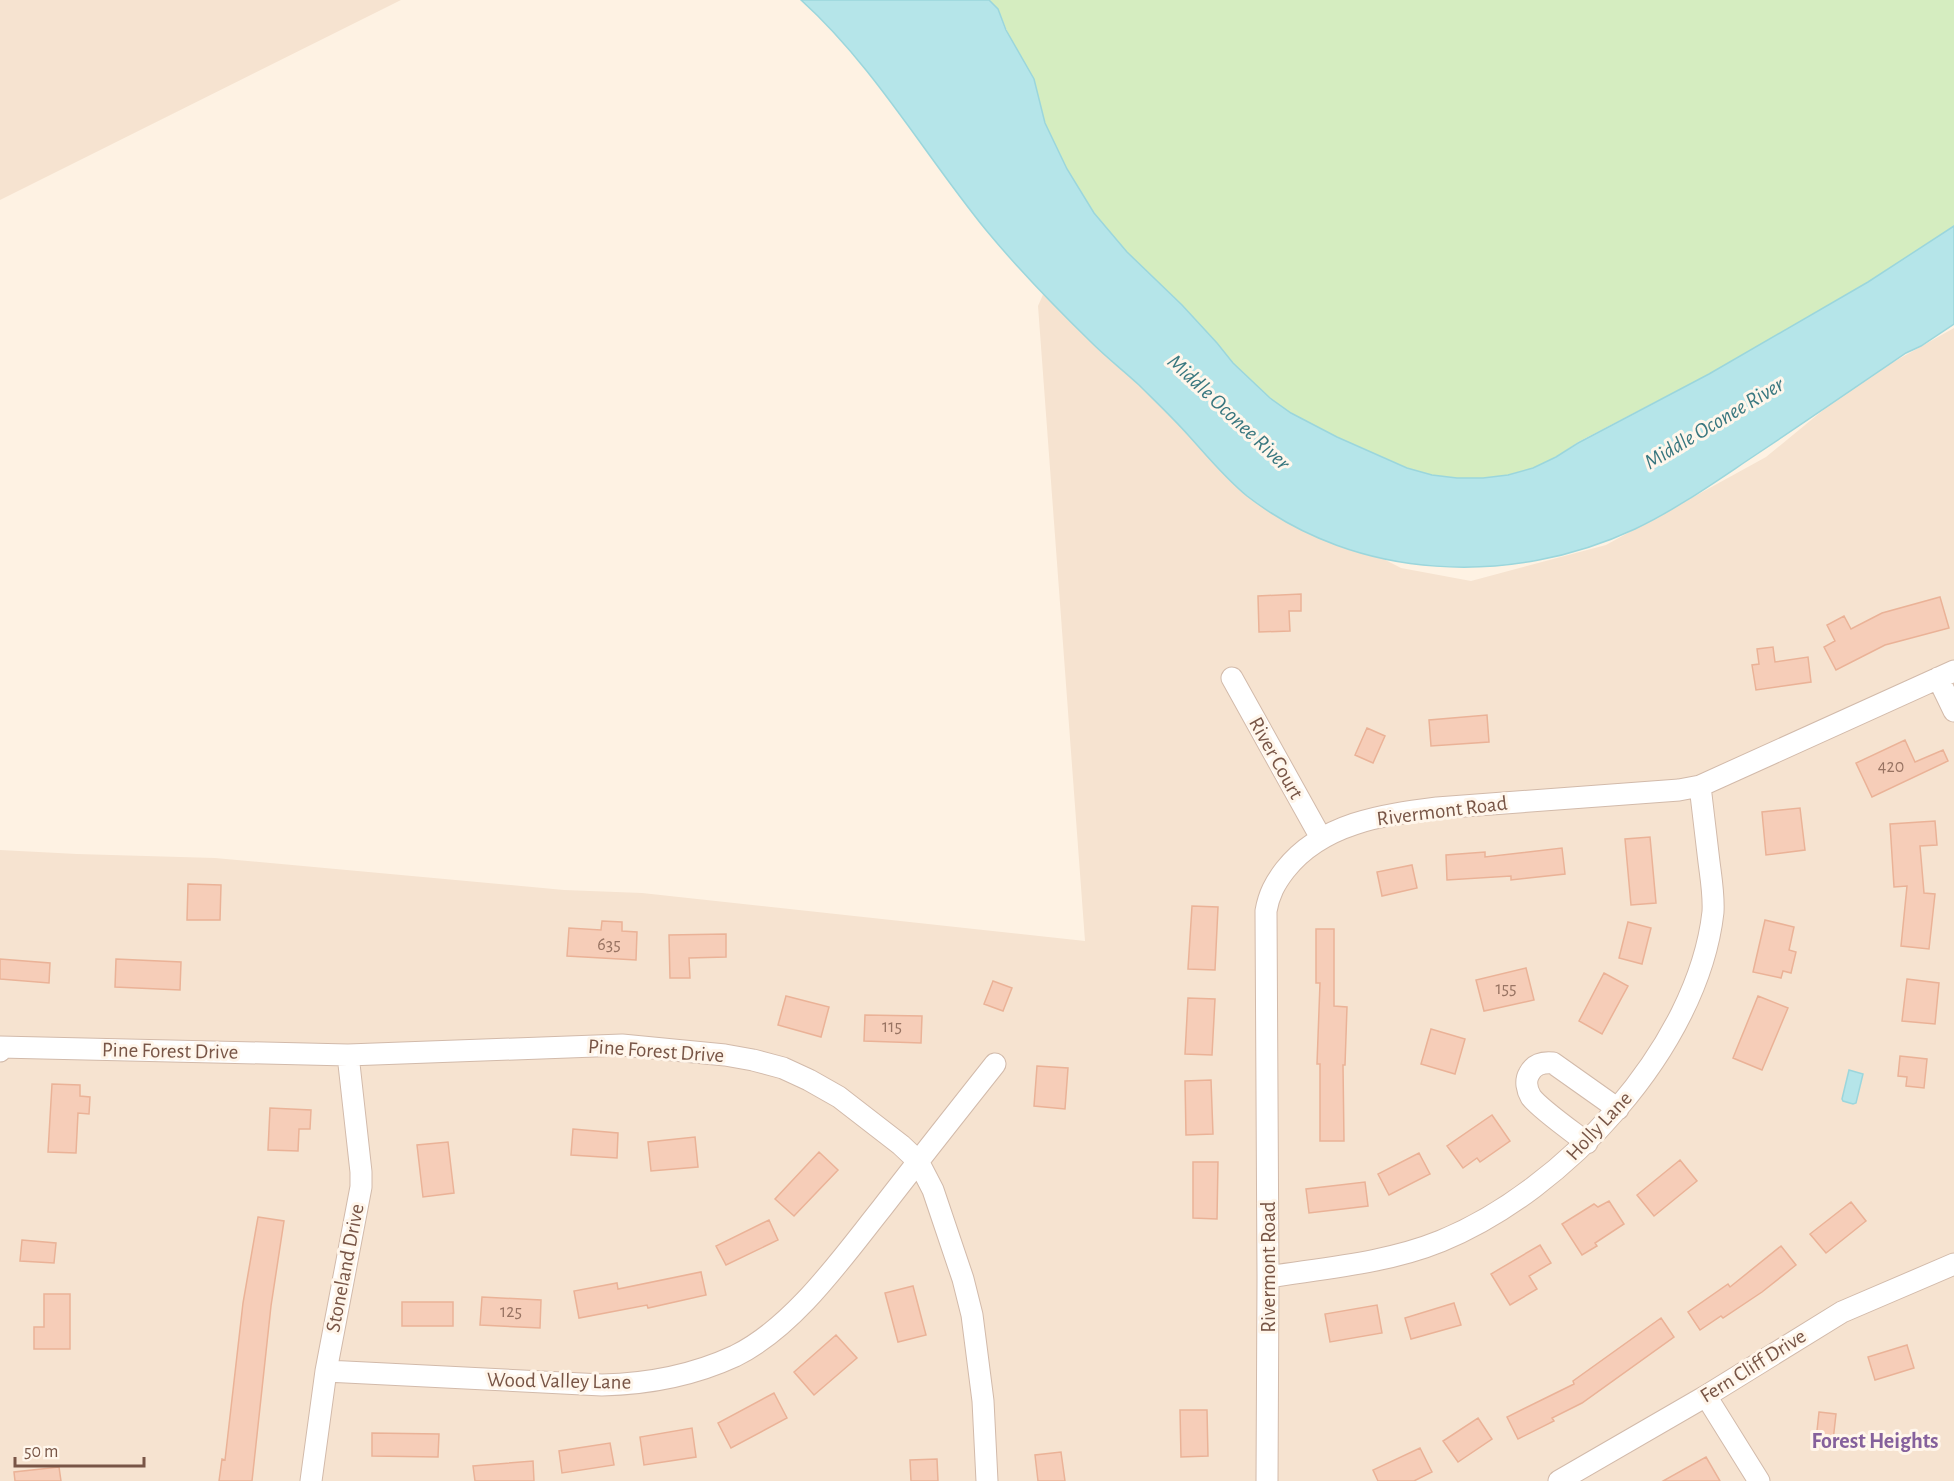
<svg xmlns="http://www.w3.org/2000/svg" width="1954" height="1481" viewBox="0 0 1954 1481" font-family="'Alegreya Sans',sans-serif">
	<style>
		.residential { fill: #f6e3d0 }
		.green { fill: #d5edc0 }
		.water { fill: #b5e5e9; stroke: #9bd6dc; stroke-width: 1.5 }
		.building { fill: #f6cdb8; stroke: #eab297; stroke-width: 1.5 }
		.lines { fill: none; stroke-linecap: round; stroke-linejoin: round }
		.minor-casing { stroke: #d2baaa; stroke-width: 23 }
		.minor { stroke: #fff; stroke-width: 21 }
		.labels { text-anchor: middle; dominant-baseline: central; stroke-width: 6; stroke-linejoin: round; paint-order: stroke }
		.number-label { font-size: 18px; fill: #987362 }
		.street-label { font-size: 21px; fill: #785546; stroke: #fff6eb }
		.water-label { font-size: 22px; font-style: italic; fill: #39777f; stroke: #fff6eb }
		.neighbourhood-label { font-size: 22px; font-weight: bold; fill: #85619c; stroke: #fff6eb }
	</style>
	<rect width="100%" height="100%" fill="#fef2e3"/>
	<!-- residential -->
	<path class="residential" d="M0,0H401L0,200Z
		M1045,290L1276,504L1401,568L1471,581L1606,545L1766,457L1856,383L1954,328V1481H0V850L77,854L215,858L564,890L642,893L1085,941L1038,306Z"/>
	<!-- green -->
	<path class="green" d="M989,0H1954V226L1868,282L1709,374L1578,442L1556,457L1533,468L1508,475L1483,478H1457L1432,475L1407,468L1337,437L1291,413L1270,398L1233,363L1217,343L1182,305L1127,252L1094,213L1067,169L1045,123L998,9Z"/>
	<!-- water -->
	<path class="water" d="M801,0H989L998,9L1006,30L1034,79L1045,123L1067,169L1094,213L1127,252L1182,305L1217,343L1233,363L1270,398L1291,413L1337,437L1407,468L1432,475L1457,478H1483L1508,475L1533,468L1556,457L1578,443L1709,374L1868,282L1954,226V324L1921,346L1906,353C1856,387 1805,422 1754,456C1715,482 1677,509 1635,529C1511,587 1357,581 1247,496C1225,478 1208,457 1189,436C1173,418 1156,402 1139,385C1124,371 1107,358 1092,343C1055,307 1019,270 986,230C924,154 874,66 801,0Z
		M1849,1070L1863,1074L1856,1103L1853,1104L1843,1101L1842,1099Z"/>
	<!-- building -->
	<path class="building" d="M1301,594V611H1289L1290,631L1259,632L1258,596Z
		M1940,597L1949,628L1885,645L1836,670L1824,647L1835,641L1827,625L1844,616L1851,629L1882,613Z
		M1773,647L1775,662L1808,657L1811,682L1756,690L1752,665L1759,664L1757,649Z
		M1487,715L1489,742L1431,746L1429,720Z
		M1367,728L1385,736L1373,763L1355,755Z
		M1905,740L1915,762L1943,750L1948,761L1872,797L1856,763Z
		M1800,808L1805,850L1766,855L1762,812Z
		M1935,821L1937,845L1920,846L1924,893L1935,894L1929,949L1901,946L1907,886L1894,887L1890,824Z
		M1650,837L1656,903L1631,905L1625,839Z
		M1562,848L1565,874L1511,880V876L1447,880L1446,855L1485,852V857Z
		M1412,865L1417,888L1382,896L1377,872Z
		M188,884L221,885L220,920H187Z
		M1192,906L1218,907L1215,970L1188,969Z
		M1765,920L1794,927L1789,950L1796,952L1791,973L1783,971L1781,978L1753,972Z
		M602,921L622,922V931L637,932L636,960L567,956L569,928L601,930Z
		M1628,922L1651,928L1642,964L1619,958Z
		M1316,929H1334V1006L1347,1007L1345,1065H1343L1344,1141H1320V1064H1317L1320,983H1316Z
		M726,934V957L689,958L690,978H670L669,935Z
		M0,959L50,963L49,983L0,979Z
		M116,959L181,962L180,990L115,987Z
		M1526,968L1534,1000L1484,1011L1476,980Z
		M1604,973L1628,986L1602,1034L1579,1021Z
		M1907,979L1939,983L1935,1024L1902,1021Z
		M993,981L1012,988L1003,1011L984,1004Z
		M786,996L829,1007L821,1037L778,1025Z
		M1758,996L1788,1008L1762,1070L1733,1058Z
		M1188,998L1215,999L1212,1055L1185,1054Z
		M865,1015L922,1016L921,1043L864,1041Z
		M1431,1029L1465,1039L1455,1074L1421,1064Z
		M1900,1056L1927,1059L1924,1088L1906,1086L1907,1077L1898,1076Z
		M1037,1066L1068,1068L1065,1109L1034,1106Z
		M1211,1080L1213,1134L1186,1135L1185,1081Z
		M52,1084L80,1085V1096L90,1097L89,1114L78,1113L76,1153L48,1152Z
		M270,1108L311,1110L310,1129H299L298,1151L268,1150Z
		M1492,1115L1510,1141L1480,1162L1477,1158L1463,1168L1447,1146Z
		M573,1129L618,1133L617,1158L571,1155Z
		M695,1137L698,1167L651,1171L648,1142Z
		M448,1142L454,1193L423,1197L417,1145Z
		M819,1152L838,1170L794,1216L775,1199Z
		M1419,1153L1430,1174L1389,1195L1378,1174Z
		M1680,1160L1697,1181L1654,1216L1637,1195Z
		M1193,1162H1218L1217,1219L1193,1218Z
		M1365,1182L1368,1206L1309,1213L1306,1189Z
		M1609,1201L1624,1224L1595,1243L1597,1246L1582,1255L1562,1224L1594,1204L1598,1207Z
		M1851,1202L1866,1221L1826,1253L1810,1234Z
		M258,1217L284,1221L271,1306L252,1481H219L222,1459L225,1460L243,1303Z
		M769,1220L778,1240L726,1265L716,1246Z
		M22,1240L56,1243L54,1263L20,1261Z
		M1540,1245L1551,1263L1529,1276L1537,1289L1510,1305L1491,1274Z
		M1781,1246L1796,1265L1762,1292L1723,1318L1721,1316L1700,1330L1688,1312L1728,1284L1730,1287Z
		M701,1272L706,1295L648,1308L647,1305L579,1318L574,1291L617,1283L618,1289Z
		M913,1286L926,1335L898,1342L885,1293Z
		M44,1294H70V1349H34V1327H44Z
		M482,1297L541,1300L540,1328L480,1325Z
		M402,1302H453V1326H402Z
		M1454,1303L1461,1325L1411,1339L1405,1318Z
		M1377,1305L1382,1333L1330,1342L1325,1314Z
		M1661,1318L1674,1337L1582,1403L1552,1418L1554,1421L1518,1439L1507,1417L1574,1384L1573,1381Z
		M836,1335L857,1358L814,1395L794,1372Z
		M1907,1345L1914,1368L1875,1380L1868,1357Z
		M774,1393L787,1418L731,1448L718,1423Z
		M1180,1410H1207L1208,1456L1181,1457Z
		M1819,1412L1836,1414L1833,1441L1816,1440Z
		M1478,1418L1492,1439L1458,1462L1443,1441Z
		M692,1428L696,1457L644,1465L640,1437Z
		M372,1433L439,1434L438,1457L372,1456Z
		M610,1443L614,1465L562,1473L559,1451Z
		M1420,1448L1432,1472L1414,1481H1378L1373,1470Z
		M1061,1452L1065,1481H1038L1035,1455Z
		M1706,1457L1720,1481H1663Z
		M937,1459L938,1481H911L910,1460Z
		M533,1461L534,1481H475L473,1466Z
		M59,1467L61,1481H15L14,1472Z"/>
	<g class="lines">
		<!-- minor casing -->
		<g class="minor-casing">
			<path id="minor" d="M1232,678L1321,838
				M1938,678L1954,711
				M0,1051V1047L348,1055L622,1045L725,1055L753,1060L783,1068L809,1080L839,1097L901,1145L918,1161L933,1190L963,1279L972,1315L983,1401L987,1481
				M1587,1143C1573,1132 1540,1109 1531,1097C1527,1090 1525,1081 1529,1074C1534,1064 1543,1062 1553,1063L1618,1109
				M1268,1277C1325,1268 1387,1263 1441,1241C1564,1191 1698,1047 1713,912C1714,895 1711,878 1709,862C1706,837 1703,811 1700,786
				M326,1371L602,1385C646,1384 694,1375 735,1356C794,1327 842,1258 882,1208C919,1160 957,1112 995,1064
				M1706,1396L1759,1481
				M311,1481L326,1371L361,1187V1172L348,1055
				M1267,1481L1268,1277L1266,911C1269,894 1275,883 1285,870C1322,823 1382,815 1437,808L1679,790L1700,786L1954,671
				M1559,1481L1706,1396L1842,1312L1954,1264"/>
		</g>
		<!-- minor -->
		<use href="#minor" class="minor"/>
	</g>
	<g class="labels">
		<!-- number labels -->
		<g class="number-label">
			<text x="1891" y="767">420</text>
			<text x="609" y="945">635</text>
			<text x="1506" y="989">155</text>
			<text x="892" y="1027">115</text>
			<text x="511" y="1312">125</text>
		</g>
		<!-- street labels -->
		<g class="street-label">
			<text transform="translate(1276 758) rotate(61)">River Court</text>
			<text transform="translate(1442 811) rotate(-7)">Rivermont Road</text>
			<text transform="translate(170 1051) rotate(1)">Pine Forest Drive</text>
			<text transform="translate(656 1051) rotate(4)">Pine Forest Drive</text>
			<text transform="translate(1599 1126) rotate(-47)">Holly Lane</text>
			<text transform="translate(1268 1267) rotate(-90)">Rivermont Road</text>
			<text transform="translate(345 1268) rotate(-79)">Stoneland Drive</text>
			<text transform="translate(1753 1366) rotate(-32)">Fern Cliff Drive</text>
			<text transform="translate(559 1381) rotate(1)">Wood Valley Lane</text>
		</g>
		<!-- water labels -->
		<g class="water-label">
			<text transform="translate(1229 412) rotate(43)">Middle Oconee River</text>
			<text transform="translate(1714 423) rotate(-31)">Middle Oconee River</text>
		</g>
		<!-- neighbourhood labels -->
		<g class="neighbourhood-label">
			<text x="1875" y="1441">Forest Heights</text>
		</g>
	</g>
	<!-- scale -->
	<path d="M15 1457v9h129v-9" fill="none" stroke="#785546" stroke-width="3"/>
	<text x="24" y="1457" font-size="18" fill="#785546" stroke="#fff6eb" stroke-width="4.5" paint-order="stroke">50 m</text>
</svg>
